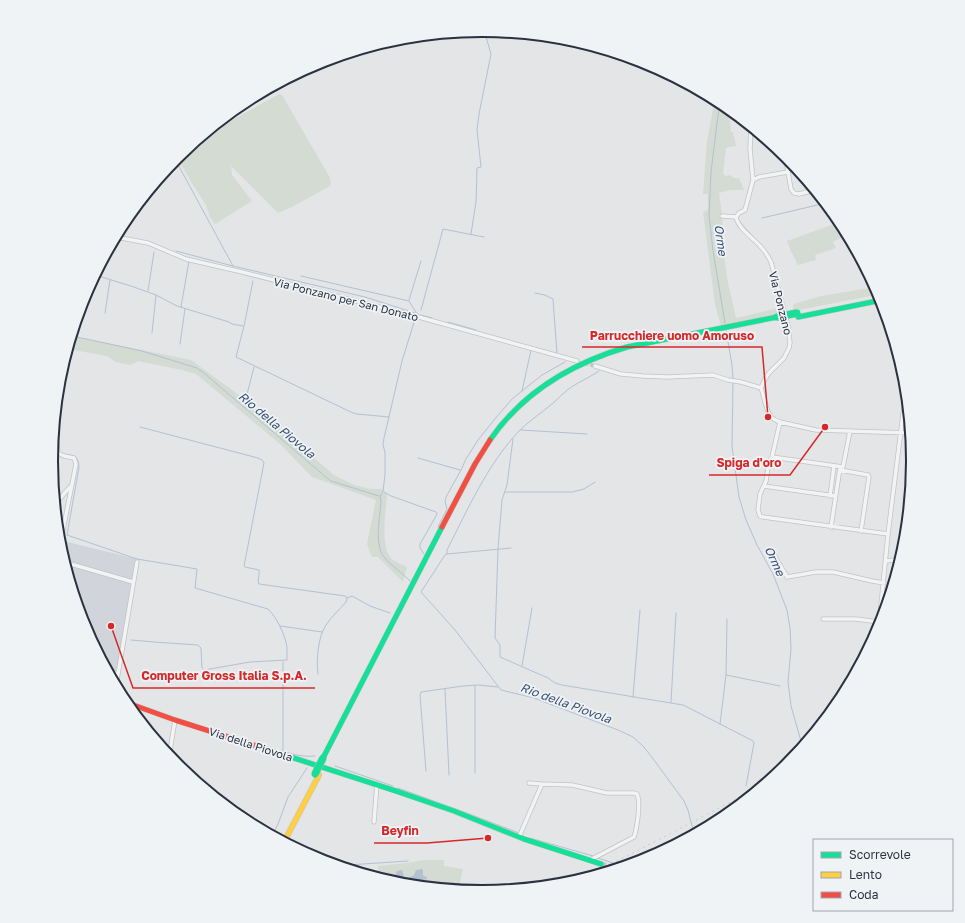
<svg xmlns="http://www.w3.org/2000/svg" width="965" height="923" viewBox="0 0 965 923" font-family="'Golos Text',sans-serif">
	<style>
		.built { fill: #d1d4da }
		.green { fill: #d3dbd3 }
		.water { fill: #b3c1d1 }
		.lines { fill: none; stroke-linecap: round; stroke-linejoin: round }
		.stream { stroke: #b3c1d1; stroke-width: 1 }
		.street-tunnel { stroke: #bec1c5; stroke-width: 3.5; stroke-dasharray: 3.5 2; stroke-linecap: butt }
		.secondary-tunnel { stroke: #bec1c5; stroke-width: 5; stroke-dasharray: 5 2.5; stroke-linecap: butt }
		.street-casing { stroke: #c1c3c5; stroke-width: 5 }
		.fast-casing { stroke: #c1c3c5; stroke-width: 6 }
		.slow-casing { stroke: #c1c3c5; stroke-width: 6 }
		.jam-casing { stroke: #c1c3c5; stroke-width: 6 }
		.street { stroke: #f1f3f4; stroke-width: 3.5 }
		.fast { stroke: #16e098; stroke-width: 5 }
		.slow { stroke: #ffcf43; stroke-width: 5 }
		.jam { stroke: #f24e42; stroke-width: 5 }
		.rail { stroke: #cbccce; stroke-width: 1; stroke-dasharray: 2 4; stroke-linecap: butt }
		.fast-bridge-casing { stroke: #b5b8bb; stroke-width: 8; stroke-linecap: butt }
		.fast-bridge { stroke: #16e098; stroke-width: 7 }
		.labels { text-anchor: middle; dominant-baseline: central; stroke-width: 3.5; stroke-linejoin: round; paint-order: stroke }
		.street-label { font-size: 11px; fill: #2a313f; stroke: #f0f3f6 }
		.water-label { font-size: 12px; font-style: italic; fill: #374f71; stroke: #f0f3f6 }
		.rim { fill: none; stroke: #2a313f; stroke-width: 2 }
		.leader { fill: none; stroke: #d62828; stroke-width: 1.5 }
		.callout-dot { fill: #d62828; stroke: #f0f3f6; stroke-width: 1.5 }
		.callout-label { font-size: 12px; text-anchor: middle; font-weight: bold; fill: #d62828; stroke: #f0f3f6; stroke-width: 3.5; stroke-linejoin: round; paint-order: stroke }
	</style>
	<rect width="100%" height="100%" fill="#e3e5e7"/>
	<!-- built -->
	<path class="built" d="M59,540L137,559L114,683L84,626L59,545Z"/>
	<!-- green -->
	<path class="green" d="M279,94L282,95L329,176L331,182L330,186L292,207L278,213L231,166L232,175L252,201L215,224L210,217L206,205L193,185L177,157L199,139L209,137V133Z
		M715,99L722,103L729,108L728,119H730L731,132H733L736,146L729,147L726,148L723,173L725,176L730,175C733,178 735,179 739,178L744,190H730L719,193L722,213L724,257L728,283L736,318L783,307L785,313L721,326L715,304L703,212L706,211L708,209V194H703L707,141Z
		M837,223L842,232L840,233L841,234H843L844,236L833,242L836,248L815,255L816,260L798,265L790,249L787,241Z
		M876,287L880,294L794,311L793,309L794,304L821,296Z
		M72,336L191,360L247,401L334,475L354,485L371,489H382L383,492L387,494C386,510 379,549 393,560C397,563 403,565 407,567L403,582L378,557H372L367,544L376,500L312,477L280,444L196,374L182,370L138,361L130,365L116,362L107,356L68,349Z
		M424,860H444V866L463,869L458,891L398,885L378,879V866L407,863Z"/>
	<!-- water -->
	<path class="water" d="M422,869L423,870V875L424,876L427,877V879L423,880L422,881L423,886L426,887L413,886L409,883L407,885H405V880L404,885L396,884L395,876L397,871L402,870L404,877C407,878 411,877 414,875L416,870Z"/>
	<g class="lines">
		<!-- stream -->
		<path class="stream" d="M720,102L717,123L711,172L709,215L713,251L725,323
			M175,159L233,266
			M762,218L826,203
			M471,234L476,202L477,168L481,167L477,130L479,114L491,54L484,30
			M176,251L233,266L365,297L418,314
			M95,275L131,286L156,295L177,306L229,322L232,324L243,326
			M301,276L409,301L417,314
			M253,281L244,326L236,357L353,413L357,414L389,417
			M148,291L154,252
			M535,293L545,295L553,299L557,354L555,353
			M409,300L421,261
			M181,307L189,261
			M421,310L443,229L484,237
			M105,313L110,280
			M421,315L432,318
			M448,322L476,330
			M726,330L732,365L733,379
			M152,333L156,295
			M72,336L142,351L197,368L204,373L327,478L331,481L379,496
			M180,344L185,309
			M599,371C590,377 581,381 573,386C565,391 559,398 552,404C541,413 529,421 519,431C487,465 468,509 447,550V554L445,555L421,592L455,630L501,690L534,698L618,730L633,737L643,746L651,756L684,801L688,810L692,826L696,834
			M733,382L732,446L739,497L746,520L757,545L773,574L787,610L790,628L791,649L788,682L791,706L803,748
			M522,391L531,350
			M244,406L254,367
			M140,427L258,458L262,460L264,463L244,566L245,567L259,570C260,575 257,579 259,584L345,596L347,598L352,596L370,606L390,613
			M521,430L587,434
			M513,439L507,485L502,500L498,549L495,638L500,645V657L548,678L555,683L562,685L683,705L693,710L753,741L754,743L746,786
			M64,454C75,456 78,455 79,467L67,535L137,559L197,569L195,588L268,609C276,616 286,636 287,648C287,652 287,656 287,660L250,662L204,670L202,668L201,648L198,645L154,642L131,640
			M418,458L460,470
			M384,492L391,496L436,512L437,514L436,516L420,544V548L424,554
			M505,492H572L584,489L595,482
			M380,496L381,502C380,516 374,545 384,557C391,566 403,573 411,582
			M380,496L383,492L385,474V453L383,444L384,438L402,361L415,319L418,314
			M438,527L447,509L445,501L446,497L461,470L466,459L478,440L494,420L512,399L542,375L565,362
			M447,554L511,548
			M280,626L322,632
			M283,662V751C294,755 304,757 315,756
			M522,666L532,608
			M318,674C316,660 318,637 326,625C331,617 340,609 346,602L347,598
			M726,675L780,686
			M475,686V773
			M445,689L449,775
			M633,697L640,610
			M671,702L676,613
			M720,724L726,675L727,619
			M335,766L393,786
			M426,771L420,695L421,692L463,686L478,685L498,687
			M398,788L464,812L519,833
			M744,801V802
			M272,836L278,824L288,797L307,768
			M530,838L593,856
			M296,849L342,864L348,865L408,861
			M598,858L613,863
			M618,865L625,867"/>
		<!-- street-tunnel -->
		<path class="street-tunnel" d="M585,363L595,366"/>
		<!-- secondary-tunnel -->
		<path class="secondary-tunnel" d="M601,864L618,869"/>
		<!-- street casing -->
		<g class="street-casing">
			<path id="street" d="M751,126L750,149L753,180
				M788,172L791,189L794,193L799,194L815,190
				M722,216L736,217C738,228 753,238 760,246C765,251 768,256 771,262L788,326L790,343L789,348L784,358L769,373L765,379L761,388C764,396 766,411 771,417C774,420 777,421 780,422L816,430L911,433
				M736,217L739,213L745,210L753,180L759,177L788,172L785,154
				M116,237L148,243L186,259L242,272L415,316L577,361
				M595,366L621,374L643,376L667,377L713,375L728,380L741,382L761,388
				M55,419L58,453L64,456L74,458L76,464L62,535
				M780,422L772,457L769,462L766,481L760,494L758,510L760,516L763,517L888,534
				M772,457L843,467L850,431
				M840,470L868,475L869,477L861,531
				M764,486L835,496
				M830,496L834,466
				M55,504L70,487
				M831,527L840,468
				M774,555L787,577L816,572H833L872,581L884,583
				M886,561L902,559
				M64,562L133,582
				M823,619H856L879,622
				M880,630V615L888,534L903,414L907,392
				M108,671L118,674
				M116,686L137,562
				M169,757L175,720
				M529,783L542,784
				M374,822L377,784
				M519,837L542,784L572,785L607,793H634L637,794C641,803 637,828 634,837L590,860"/>
		</g>
		<!-- fast casing -->
		<g class="fast-casing">
			<path id="fast" d="M798,317L882,300
				M490,440C523,392 573,363 627,347L777,317
				M269,750L396,791L454,811L524,839L601,864
				M323,758L442,527"/>
		</g>
		<!-- slow casing -->
		<g class="slow-casing">
			<path id="slow" d="M284,842L319,775"/>
		</g>
		<!-- jam casing -->
		<g class="jam-casing">
			<path id="jam" d="M442,527L475,464L490,440
				M125,702L175,720L269,750"/>
		</g>
		<!-- street -->
		<use href="#street" class="street"/>
		<!-- fast -->
		<use href="#fast" class="fast"/>
		<!-- slow -->
		<use href="#slow" class="slow"/>
		<!-- jam -->
		<use href="#jam" class="jam"/>
		<!-- rail -->
		<path class="rail" d="M579,881L769,782"/>
		<!-- fast-bridge casing -->
		<g class="fast-bridge-casing">
			<path id="fast-bridge" d="M777,317L797,313
				M315,774L323,758"/>
		</g>
		<!-- fast-bridge -->
		<use href="#fast-bridge" class="fast-bridge"/>
	</g>
	<g class="labels">
		<!-- street labels -->
		<g class="street-label">
			<text transform="translate(346 299) rotate(14)">Via Ponzano per San Donato</text>
			<text transform="translate(781 303) rotate(76)">Via Ponzano</text>
			<text transform="translate(251 744) rotate(18)">Via della Piovola</text>
		</g>
		<!-- water labels -->
		<g class="water-label">
			<text transform="translate(721 240) rotate(82)">Orme</text>
			<text transform="translate(277 425) rotate(40)">Rio della Piovola</text>
			<text transform="translate(775 561) rotate(65)">Orme</text>
			<text transform="translate(566 703) rotate(20)">Rio della Piovola</text>
		</g>
	</g>
	<!-- crop -->
	<path d="M0 0H965V923H0ZM58 461a424 424 0 1 1 848 0a424 424 0 1 1-848 0Z" fill="#f0f3f6" fill-rule="evenodd"/>
	<path class="rim" d="M58 461a424 424 0 1 1 848 0a424 424 0 1 1-848 0Z"/>
	<!-- callouts -->
	<path class="leader" d="M768 417L762 347H582M825 427L790 475H709M111 626L133 688H315M488 838L427 843H374"/>
	<g class="callout-dot">
		<circle cx="768" cy="417" r="4"/>
		<circle cx="825" cy="427" r="4"/>
		<circle cx="111" cy="626" r="4"/>
		<circle cx="488" cy="838" r="4"/>
	</g>
	<g class="callout-label">
		<text x="672" y="340">Parrucchiere uomo Amoruso</text>
		<text x="749" y="467">Spiga d'oro</text>
		<text x="224" y="680">Computer Gross Italia S.p.A.</text>
		<text x="400" y="835">Beyfin</text>
	</g>
	<!-- legend -->
	<rect x="813" y="839" width="140" height="72" fill="#f0f3f6" stroke="#a1a5ad"/>
	<rect x="821" y="852" width="20" height="6" fill="#16e098" stroke="#a1a5ad"/>
	<text x="849" y="859" font-size="12" fill="#2a313f">Scorrevole</text>
	<rect x="821" y="872" width="20" height="6" fill="#ffcf43" stroke="#a1a5ad"/>
	<text x="849" y="879" font-size="12" fill="#2a313f">Lento</text>
	<rect x="821" y="892" width="20" height="6" fill="#f24e42" stroke="#a1a5ad"/>
	<text x="849" y="899" font-size="12" fill="#2a313f">Coda</text>
</svg>
